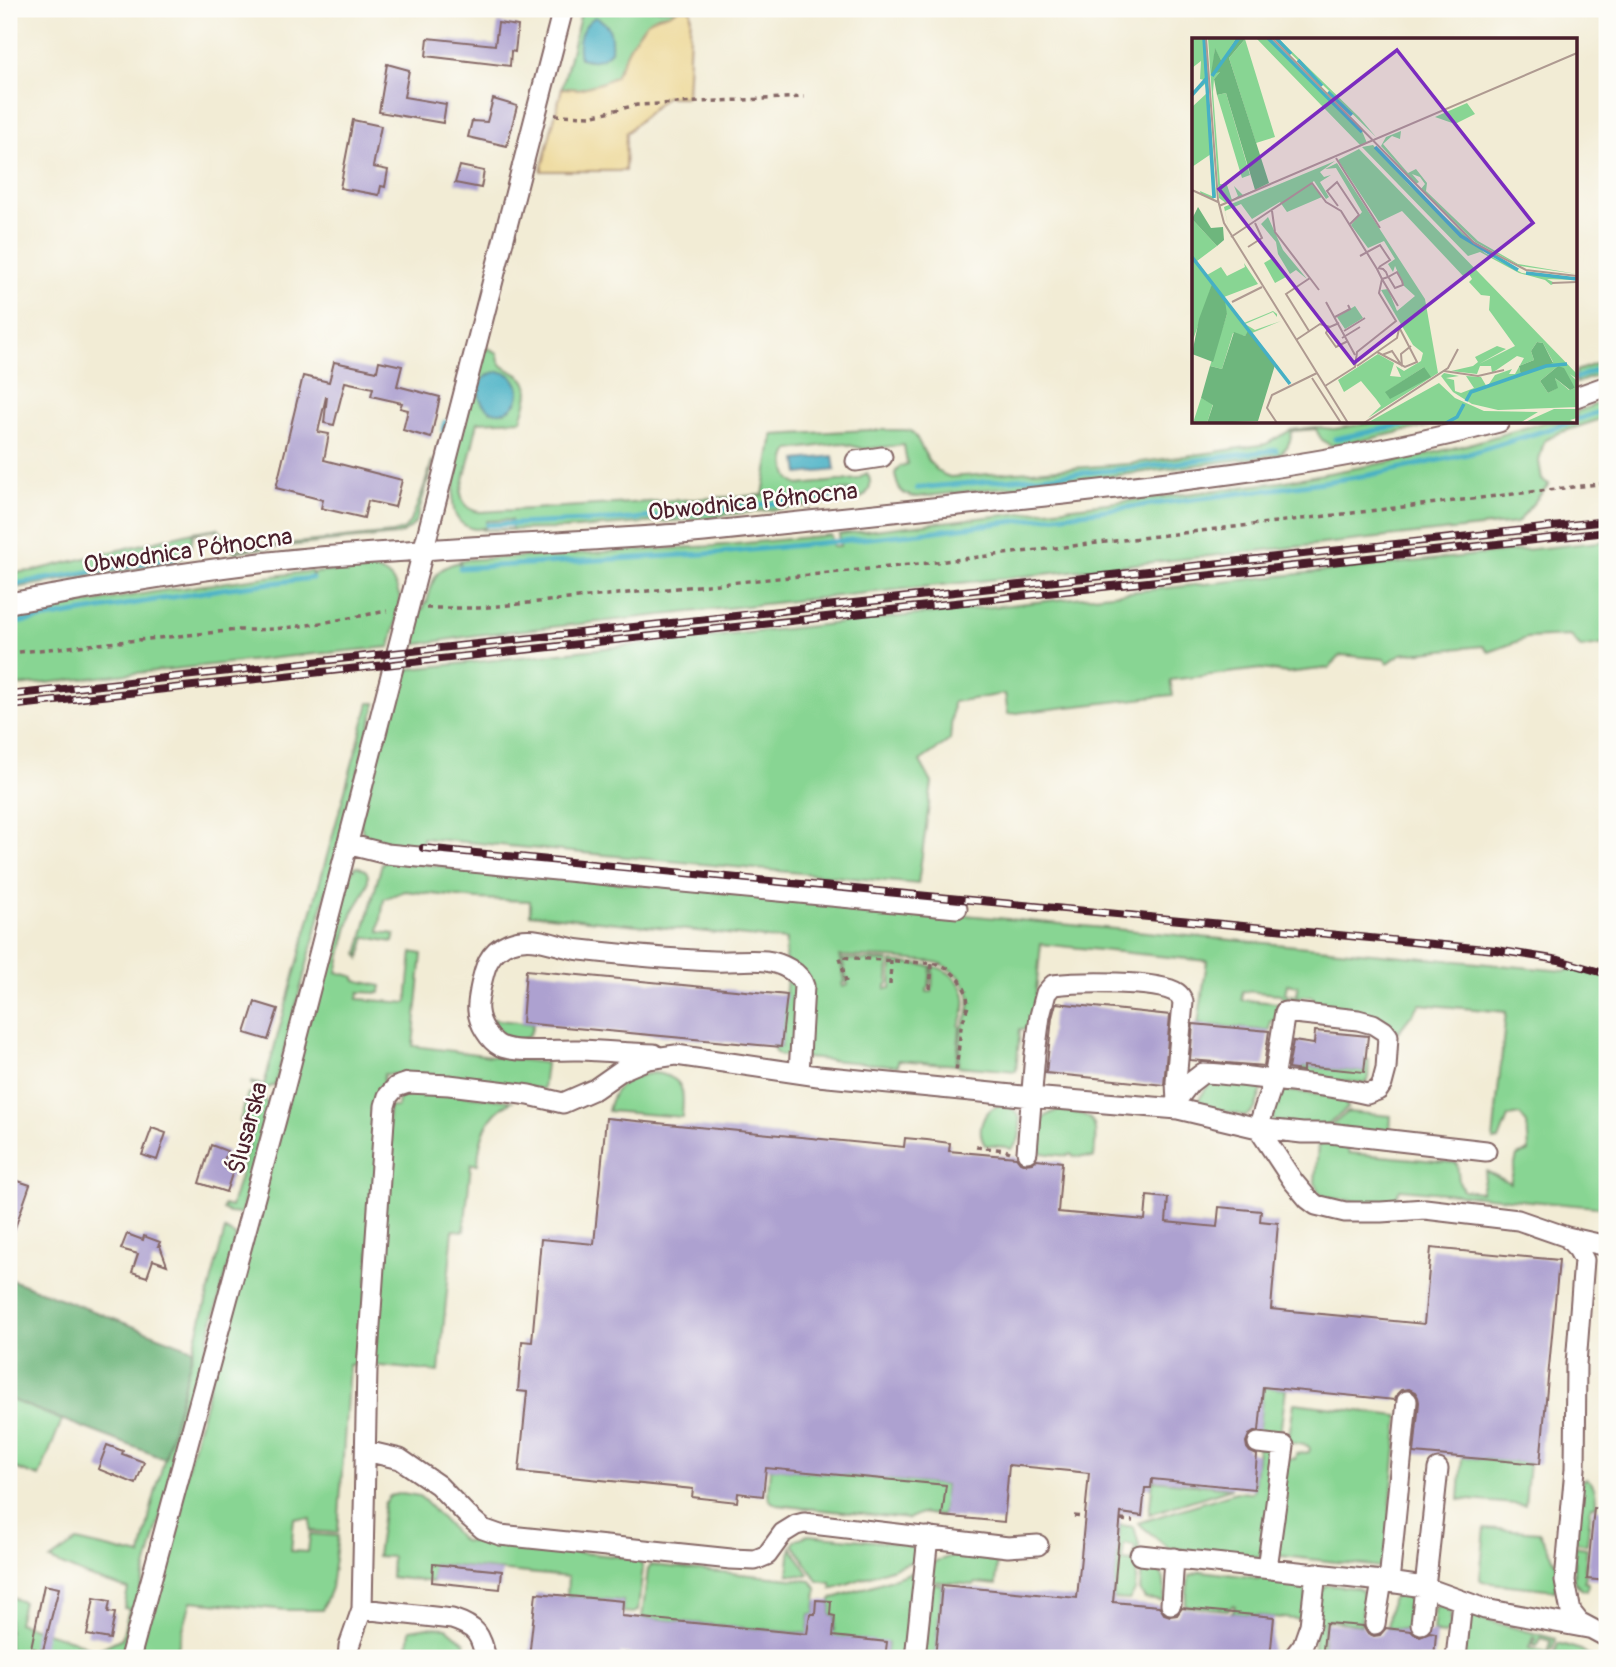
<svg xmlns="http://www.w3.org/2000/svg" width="1616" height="1667" viewBox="0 0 1616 1667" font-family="Pangolin,sans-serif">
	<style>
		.green { fill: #88d593; stroke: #697a5f; stroke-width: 2; fill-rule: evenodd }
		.forest { fill: #6eb67d; stroke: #5c6a54; stroke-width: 2 }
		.sand { fill: #eeda9e; stroke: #9c7c64; stroke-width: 2 }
		.water { fill: #46b0c5; stroke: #486878; stroke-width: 2 }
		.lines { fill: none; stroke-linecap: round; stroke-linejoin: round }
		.stream { stroke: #46b0c5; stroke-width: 5 }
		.building { fill: #ada1d0 }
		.minor-casing { stroke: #856766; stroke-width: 23 }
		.path { stroke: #856766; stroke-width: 3.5; stroke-dasharray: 5 5; stroke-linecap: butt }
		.minor { stroke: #fff; stroke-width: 19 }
		.rail-casing { stroke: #4a1f2b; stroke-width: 8 }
		.rail { stroke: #fdfcf7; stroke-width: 5; stroke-dasharray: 16; stroke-linecap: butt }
		.labels { text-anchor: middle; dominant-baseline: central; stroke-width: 5; stroke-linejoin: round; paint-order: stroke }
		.street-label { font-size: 24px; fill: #4a1f2b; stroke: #fdfcf7 }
		.inset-river { fill: none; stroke: #46b0c5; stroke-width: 3.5 }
		.inset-road { fill: none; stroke: #af9a91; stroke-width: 2 }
		.view { fill: #7b2cbf; fill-opacity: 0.15; stroke: #7b2cbf; stroke-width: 3.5 }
		.inset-edge { fill: none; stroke: #4a1f2b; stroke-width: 3.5 }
	</style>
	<rect width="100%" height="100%" fill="#fdfcf7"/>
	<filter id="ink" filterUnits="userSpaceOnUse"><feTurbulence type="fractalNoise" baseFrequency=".0143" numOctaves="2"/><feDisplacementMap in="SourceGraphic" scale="14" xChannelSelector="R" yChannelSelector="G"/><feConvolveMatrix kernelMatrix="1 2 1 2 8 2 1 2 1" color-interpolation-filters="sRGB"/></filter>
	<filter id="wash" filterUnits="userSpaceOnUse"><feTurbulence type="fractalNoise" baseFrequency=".00686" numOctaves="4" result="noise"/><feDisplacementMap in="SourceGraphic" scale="28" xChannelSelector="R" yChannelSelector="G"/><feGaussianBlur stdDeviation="1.57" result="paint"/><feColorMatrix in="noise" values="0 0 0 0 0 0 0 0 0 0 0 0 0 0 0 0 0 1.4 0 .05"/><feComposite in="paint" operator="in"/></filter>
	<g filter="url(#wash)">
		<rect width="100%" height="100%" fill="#f2ecd5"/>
		<!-- green -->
		<path class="green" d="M582,9H678L669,14L658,16L632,42L615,77L601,83L579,89L562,88Z
			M484,346L498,353C497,376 527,367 528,391C528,400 524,411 521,420L478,422L461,493C463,506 469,510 480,512L763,495L773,435L868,430H905L911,431L915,435C924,451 931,472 950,477L1127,464L1215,452L1266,444L1291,430L1316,427L1334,429L1375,422H1449L1335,446C1324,444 1320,439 1316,429L1292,431C1290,443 1288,449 1277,455L1121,475L917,497C901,496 897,488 895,473L899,467L907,464L904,445L864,449L841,443L790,450C782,461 785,481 799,485L858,479L867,473C875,486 867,499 851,501L850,491L848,490L823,493L824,504L723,515L711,518L564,529L481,530L485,529L486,530L512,529L511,520L486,521V527C478,530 472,530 464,525C446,514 455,485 457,468L453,465ZM515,380L519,391L505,412L491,411Z
			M1607,360V372L1576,383V371Z
			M1607,400V417L1559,433L1544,441L1539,461L1542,480L1549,484L1517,523L477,635L407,646L416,608L423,609L426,602H427C433,579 434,568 459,562L461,569L460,560L714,546L831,535L833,546H840L839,534L1194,493L1280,482L1416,457L1469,444L1545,422H1576V412Z
			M432,461L433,463L416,521C411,529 405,533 396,535L238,551V553C225,549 221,541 216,530L193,534C192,548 187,558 173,562L9,589V573L32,571L193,532L218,528L236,549L393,533C397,531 401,531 404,529C414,521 428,475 432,461Z
			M1607,541V644L1581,648L1571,636L1527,638L1489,652L1483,646L1401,654L1388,663L1384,659L1341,655L1329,668L1287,673L1261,669L1170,680L1173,695L1008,714L1005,694L953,702L950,740L920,761L932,783L918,884L423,838L422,851L370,842L363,833L360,821L401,670Z
			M363,568C383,569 394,576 399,595L400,596L399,609L390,647L294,656L9,687V616L160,591L311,571L312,577L313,573Z
			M369,703H376L275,1085L265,1089L251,1084V1082L264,1085Z
			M386,861L1564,971H1567L1570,966L1607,977V1208L1400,1189L1394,1200L1381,1204L1326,1198L1318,1191L1315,1183L1318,1145L1320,1141L1345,1140L1349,1153L1457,1163L1459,1181L1463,1190L1481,1192L1486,1171L1510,1183L1517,1156L1529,1151L1527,1124L1520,1115L1508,1117L1499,1140L1493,1141L1506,1012L1420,1004L1398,1032L1384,1021L1313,1006V997L1302,996L1299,1000H1291V995L1297,996L1298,986L1287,984L1285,994L1288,995V1000L1283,999L1280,994L1242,991V1000L1278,1003L1276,1020L1271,1021L1270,1031L1198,1024L1207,961L1041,944L1032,1029H1020L1016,1071L958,1066L962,1027L968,1014L970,999L968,990L959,976L942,964L934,962L889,958L839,956L845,982L842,983L843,987L848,985L842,959L889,961L888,984L886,985V989L891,988L892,962L931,966L929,988L927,989V992H932L933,966C942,968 947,971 954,977C970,993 967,1007 959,1026L960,1027L956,1065L898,1060V1066L805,1058L809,997L785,961L786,940L530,914V901L477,899L405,891L384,899L379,932L395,934L393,942L366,937L360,958L358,954L382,863Z
			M356,866C362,868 367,869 368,876C369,890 359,900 353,912C346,928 342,954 337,972L355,977V980L381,986L380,993L359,992L358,999L407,1003L412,952L422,954L413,1046L546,1063L543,1089L415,1075L384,1074L361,1364L349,1365L338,1533L310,1531L311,1519L294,1518L291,1551L308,1552L310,1534L338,1536L331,1588L322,1610H287L191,1601L175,1658H137L343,884Z
			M787,976L797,983L794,1055L780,1056L775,1052L773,1046L781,1047Z
			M492,1019L533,1024C529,1051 500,1041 492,1019Z
			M1286,1046H1289L1288,1071L1302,1072L1303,1066L1364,1072L1365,1059L1369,1060L1368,1081L1364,1083L1289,1076L1283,1071Z
			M654,1073C685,1077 684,1090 682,1117L608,1111C613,1084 629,1076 654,1073Z
			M1211,1081L1263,1086L1255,1109L1246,1116L1195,1105Z
			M408,1089L512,1101C487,1114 479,1137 478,1164H471L464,1231L453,1230L439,1372L371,1365L389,1107H398L399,1096H407Z
			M1277,1090L1343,1097L1348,1108L1324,1128L1272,1121Z
			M248,1093L263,1097L270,1107L241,1214L229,1213L223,1209L224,1205L231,1207L254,1127L240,1121Z
			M998,1105C1012,1106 1022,1112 1020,1127C1020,1138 1019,1142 1011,1149L1006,1147L985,1145C976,1131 982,1112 998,1105Z
			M1059,1110C1099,1114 1097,1122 1094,1158L1074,1156L1069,1154L1067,1156L1042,1153C1028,1136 1039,1115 1059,1110Z
			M1348,1112L1391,1116L1390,1131L1328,1128Z
			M225,1230L236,1236L122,1658H9V1600L11,1597L23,1602L18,1623L75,1641L95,1651L122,1638L129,1609L124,1608L128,1589L87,1576L50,1560L77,1541L141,1556L151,1509Z
			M1263,1387L1286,1389L1279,1441L1258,1439Z
			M9,1399L62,1420L39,1477L9,1466Z
			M1294,1403L1399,1416L1385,1564L1380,1567L1274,1555L1286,1458L1295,1459L1296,1454L1309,1452L1310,1449L1308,1446L1288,1442Z
			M1258,1447L1278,1450L1265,1547L1259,1557L1168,1548L1138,1523L1236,1492L1252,1493L1254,1488Z
			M1462,1457L1529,1463L1525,1505L1459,1499Z
			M770,1468L946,1485L942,1516L921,1513L908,1519L777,1505L769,1500L768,1493Z
			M1586,1478C1596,1484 1596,1495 1596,1506H1591L1587,1544L1574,1542L1582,1481Z
			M1153,1480L1232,1488L1149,1514Z
			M402,1493L419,1496L424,1500L463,1541L642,1559L641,1564L643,1568L638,1610L634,1613L622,1612L623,1601L567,1596L568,1577L434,1564L432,1582L391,1577L392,1557L377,1556L384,1504L390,1496Z
			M1120,1525L1134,1527L1139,1545L1135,1591L1129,1600L1113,1599ZM1124,1544L1135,1546L1133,1562L1122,1561Z
			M1485,1528L1539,1532L1558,1567L1555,1590L1482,1582L1480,1579Z
			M808,1535L907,1544L914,1550L917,1560L832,1589L831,1583L818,1581L793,1544L797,1539Z
			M1574,1546L1587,1548L1584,1582L1588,1583L1587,1591L1581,1589L1574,1581Z
			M791,1547L809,1574L807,1576L788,1574Z
			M957,1554L995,1558L997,1564L996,1585L975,1583L974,1585L931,1581L934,1562Z
			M651,1565L811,1581L817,1588L815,1614H810L808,1629L810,1634L642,1618L648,1569Z
			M1142,1566C1166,1568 1166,1580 1164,1601L1145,1599L1140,1591Z
			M916,1571L907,1658H885L887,1643L828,1636L829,1632L834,1631L835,1616L830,1615L831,1599Z
			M1201,1571L1251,1577L1252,1578L1258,1579L1259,1577L1300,1582C1311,1592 1306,1606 1304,1620L1231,1613L1234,1610L1235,1606L1233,1605L1228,1610L1185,1606L1189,1576Z
			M930,1584L942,1585L935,1658H923Z
			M1326,1585L1357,1588L1362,1590L1364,1595L1361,1625L1325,1620L1321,1658H1313L1318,1594Z
			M1397,1594L1405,1595L1410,1600L1407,1630L1387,1628L1391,1600Z
			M1440,1605H1444L1451,1613L1450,1630L1445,1634L1436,1633V1631H1433L1435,1608Z
			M1471,1616L1556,1639L1553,1649L1551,1650H1549L1551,1641L1540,1638L1537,1646L1532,1645L1535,1639L1533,1637L1529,1648L1548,1652L1554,1656L1558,1643L1581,1650L1593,1658H1461L1468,1619Z
			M428,1627L447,1628L465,1643L464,1658H407L410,1630Z"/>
		<!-- forest -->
		<path class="forest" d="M9,1279L193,1349L165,1459L9,1399Z"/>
		<!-- sand -->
		<path class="sand" d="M678,9H690L691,12L687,97H665L626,133L625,171H541L562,88L579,89L601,83L615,77L632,42L647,22L658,16L669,14Z"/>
		<!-- water -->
		<path class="water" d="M595,17C611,24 612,34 611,51C601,61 594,62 580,58C576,41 581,26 595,17Z
			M479 392a20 20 0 1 1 40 0a20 20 0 1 1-40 0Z
			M833,456L835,470L799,474L797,460Z"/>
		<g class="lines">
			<!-- stream -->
			<path class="stream" d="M1576,378L1607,366
				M1576,420L1607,409
				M443,431L445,422
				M1335,439L1416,422
				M917,488L1137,468L1276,450
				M487,525L634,519L846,495
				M460,568L720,553L920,533L1282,488L1370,475L1472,453L1572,422
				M9,585L174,558
				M9,624L222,589L312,578"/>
		</g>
		<g id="blocks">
			<!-- building -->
			<path class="building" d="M498,23L518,26L515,52L511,51L510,66L426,56L428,38L495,45Z
				M387,64L409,70L404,97L446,104L443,123L379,112Z
				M493,99L517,106L507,146L468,137L472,121L487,122Z
				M353,120L381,126L373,167L388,170L385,187L381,186L379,195L340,188Z
				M460,166L484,171L481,188L455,183Z
				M379,361L402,366L397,386L440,397L431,438L403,430L408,410L400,408L402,403L371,396L373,388L345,382L334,425L324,423L327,397H326L318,432L329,434L324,460L402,480L395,507L368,501L364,518L321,508L323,500L276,488L303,376L329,382L334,362L377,371Z
				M526,970L787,995L781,1047L522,1023Z
				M255,1002L278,1009L268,1040L245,1033Z
				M1056,1003L1170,1015L1164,1085L1046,1073L1052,1018Z
				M1193,1024L1269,1031L1264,1066L1190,1060Z
				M1315,1031L1368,1036L1364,1072L1303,1066V1071L1288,1069L1293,1041L1314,1044Z
				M606,1118L904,1147L905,1138L927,1140L950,1143L949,1151L1016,1157L1020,1162L1025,1164L1032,1163L1037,1159L1062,1162L1058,1212L1145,1220L1147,1196L1168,1198L1166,1222L1217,1227L1219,1207L1261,1211L1260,1221L1278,1223L1271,1309L1424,1324L1431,1248L1559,1260L1540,1464L1414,1453L1419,1402L1418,1397L1415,1392L1409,1389L1401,1390L1397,1394L1395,1400L1263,1387L1259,1431L1254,1432L1249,1435L1246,1442L1247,1448L1250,1452L1257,1455L1254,1489L1152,1479L1151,1488H1145L1142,1516L1121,1513L1113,1602L1159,1606L1164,1614L1170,1616L1177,1615L1182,1608L1274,1617L1270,1658H935L942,1585L1077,1598L1089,1473L1009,1465L1004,1522L942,1516L946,1485L766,1468L763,1496L738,1493L737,1502L692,1497L693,1489L519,1472L527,1392L518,1391L522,1341L532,1342L541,1239L594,1244Z
				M152,1128L166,1133L157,1160L142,1155Z
				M211,1145L227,1151L224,1161L235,1165L226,1192L199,1183Z
				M9,1178L30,1185L11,1239L9,1238Z
				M127,1234L143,1240L144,1236L160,1242L158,1246H160L167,1265L153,1260L147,1277L132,1272L138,1254L121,1249Z
				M107,1445L123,1451L122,1454L144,1462L136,1484L98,1469Z
				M1594,1508L1607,1510V1581L1587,1579Z
				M433,1564L502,1571L500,1589L432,1582Z
				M44,1585L59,1588L43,1650L31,1648Z
				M536,1593L623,1601L622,1616L807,1634L810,1614H815L816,1600L831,1601L830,1615L835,1616L833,1636L887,1642L885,1658H676L621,1653L620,1658H529Z
				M94,1598L110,1601L108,1612L115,1613L110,1639L87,1635Z
				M1326,1623L1363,1626L1367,1633L1374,1636L1380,1635L1386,1628L1411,1631L1414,1634L1420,1636L1430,1632L1436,1633L1434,1658H1322Z"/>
		</g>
	</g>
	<g filter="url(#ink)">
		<use href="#blocks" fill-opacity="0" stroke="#856766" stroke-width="2"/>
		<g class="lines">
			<!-- minor casing -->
			<g class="minor-casing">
				<path id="minor" d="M1576,397L1607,386
					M856,461L882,457
					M9,603C108,586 207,567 308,558C440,547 572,543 704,532C824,520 944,507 1064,494C1211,478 1356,460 1499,422
					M347,844L387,854L957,908
					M654,1054C629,1053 604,1051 580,1050C559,1049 518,1054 500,1046C489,1040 479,1023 478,1011C477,1005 479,997 480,990C484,970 487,952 509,943C534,933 556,947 581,950C625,955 669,959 713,961C731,962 749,959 766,961C781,963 800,972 804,986L799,1073
					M1176,1101L1190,1083L1203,1073C1233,1074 1261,1079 1291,1082C1317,1085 1342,1088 1367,1094L1378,1090L1382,1084L1386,1069L1388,1036L1384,1031L1373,1024L1358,1020L1285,1012L1274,1079L1258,1128L1302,1133H1329L1486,1151
					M1027,1152L1035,1054L1040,1016L1046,993L1053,985C1077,982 1158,980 1177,993C1181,996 1181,997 1183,1002L1176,1082L1177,1103
					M1567,1237L1607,1246
					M1258,1443L1284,1446L1267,1568
					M366,1451L400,1459L438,1485L468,1516L483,1529L500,1535L731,1559L755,1560L767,1555L783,1533L796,1525L804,1523L1008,1547L1038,1545
					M1140,1555L1382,1581L1424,1587L1485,1609L1588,1628
					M1389,1582L1407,1401
					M1171,1604L1174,1558
					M362,1609L452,1619C477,1627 480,1634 486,1658
					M1375,1624L1382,1581
					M1421,1624L1438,1469
					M130,1658L284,1090L563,9
					M348,1658L349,1646L362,1609L367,1369L385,1106L388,1096L396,1087L408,1083L449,1085L507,1092L529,1095L563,1103L595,1089L622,1070L648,1059L676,1055L818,1076L1032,1097L1178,1109L1258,1128L1293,1181L1308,1199L1316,1205L1345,1212H1381L1425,1209L1518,1220L1567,1237L1578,1249L1584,1260L1576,1364L1575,1469L1565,1581L1571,1612L1579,1622L1607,1637
					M915,1658L928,1537
					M1293,1658L1303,1645L1310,1625L1316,1573
					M1456,1658L1462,1602"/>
			</g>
			<!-- path -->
			<path class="path" d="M555,115L590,116L637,105L804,97
				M426,608H479L928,563L1607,483
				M9,653L237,630C288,631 337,620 387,611
				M846,982L840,957L938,964L947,968L960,980L967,994L968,1006L961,1027L956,1072
				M890,985L891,960
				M930,989L932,964
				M976,1147L1005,1150L1010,1152
				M1074,1516L1085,1517
				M1121,1520L1133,1521"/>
			<!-- minor -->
			<use href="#minor" class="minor"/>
			<!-- rail casing -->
			<g class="rail-casing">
				<path id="rail" d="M9,695L1607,521
					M9,706L1607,532
					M423,848L1496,950L1559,960L1607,974"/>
			</g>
			<!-- rail -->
			<use href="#rail" class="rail"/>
		</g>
	</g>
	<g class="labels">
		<!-- street labels -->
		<g class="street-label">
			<text transform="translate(753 502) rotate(-6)">Obwodnica Północna</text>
			<text transform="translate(188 551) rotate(-8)">Obwodnica Północna</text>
			<text transform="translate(248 1128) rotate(-75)">Ślusarska</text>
		</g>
	</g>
	<!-- overview -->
	<g transform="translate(1192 38)">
		<rect width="385" height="385" fill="#f2ecd5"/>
		<path d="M0,0H13L24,158L21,161L9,157L8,153L22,159L19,116L0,129V69L15,55L13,46L0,58L12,42L8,41L9,23L0,30ZM16,0H44L30,24L23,11L20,35L29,33L22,41L21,54L28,146L35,147L40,162L46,158L42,148L51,157L92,139L34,165L27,160ZM64,0H78L170,93L175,105L169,108ZM83,0H86L167,79L184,99ZM53,1L83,99L64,105L37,20ZM34,55L58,137L50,140L25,57ZM275,65L283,76L263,86L243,79ZM209,93L208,101L200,98L191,106L216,135L224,131L235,145L234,153L286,203L326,226L385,236L328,228L283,204L229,151L233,146L228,139L220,136L227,144L224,146L189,108L194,99ZM181,107L217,147L293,215L330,235L385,242L355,241L363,245L359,247L353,242L327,235L288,214L276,218L170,109ZM167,111L385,336V341L378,336L385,343V369L306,372L280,366L261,354L249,338L252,335L267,338L273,348L267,338L254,340L262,342L263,353L269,355L282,350L274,338L289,339L295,349L303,337L320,331L317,336H323L332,320L325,318L300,335L299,328H288L285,336L259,333L281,328L286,324L283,319L305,308L314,311L287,326L323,308L297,272L298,258L289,257L277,244L280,241L277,236L273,240L210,173L187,184L146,122ZM345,304L351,305L361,324L329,338L327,328L342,322L339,313ZM366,328L383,350L377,352L363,340L365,350L356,355L348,343ZM143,123L128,134L132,139L139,137L128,144L137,159L134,161L122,143L119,145L130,159L95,174L88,164L60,181L49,166L33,173L37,192L32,169ZM145,125L233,261L246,335L176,380L189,368L184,361L169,343L152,354L146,342L186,316L202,325L198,338L209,339L204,328L212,333L229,323L231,315L221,307L189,252L196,251L205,273L223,258L212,248L203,228L201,234L196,226L203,221L192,203L176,210L159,187L170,174L144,130L133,131ZM232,329V340L197,359L194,354ZM76,179L91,212L115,241L104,232L98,236L86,216L84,204L69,186ZM0,181L25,208L5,223L15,237L29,229L35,238L53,229L52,225L66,246L32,259L52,285L81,273L85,276V279L81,274L53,286L63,292L89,283L60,295L99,345L57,293L53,298L41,295L30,331L18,328L35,276L20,247L0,305ZM82,219L94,239L83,245L72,225ZM163,268L171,280L153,291L145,279ZM247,345L263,360L292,373L346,374L328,385H175ZM9,360L21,366L15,385H1ZM362,371H385V380L378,382L385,385H331Z" fill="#88d593" fill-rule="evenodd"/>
		<path d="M44,0L53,1L37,20L77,145L63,152L34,55L25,57L22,41L28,34L19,36L23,10L30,24ZM6,169L19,190L31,189L32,202L25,208L0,181ZM20,246L33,263L35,276L21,324L0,316L7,281ZM56,293L83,327L66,383L15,385L21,367L9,360L18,328L30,331L42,294L53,298ZM345,304L351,305L361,325L329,338L327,328L342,322L339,313ZM366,328L372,330L383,350L378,352L363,340L366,350L356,355L348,343ZM232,329L239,339L198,361L193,354Z" fill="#6eb67d"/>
		<path class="inset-river" d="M12,0L22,160M76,0L170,94M84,0L99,16M106,22L130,48M20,38L47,0M136,54L160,77M0,57L14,41M183,109L269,198L326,232M0,219L98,346M334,235L385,241M274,363L279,354L354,328L375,326M254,385L265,379L272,366"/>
		<path class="inset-road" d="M14,0L26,162L32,185L156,385M80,0L282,205L334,232L385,238M144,120L188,190M0,152L26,164M27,168L385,15M146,168L135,153L145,144L167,177L157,187M80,173L83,194L127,252M39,199L120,145L134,164L149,173L185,231L190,241L187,255L204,283L165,314L163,329L133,348M56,209L70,200L63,185M168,218L188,207L198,222L187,229M186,230L191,231L194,234L196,239L197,240L203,250L211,247L210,243L205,234L196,239L190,241L206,268M360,245L385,244M40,264L70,249M134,264L163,317M143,279L158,271L156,267M137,289L134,295L144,309L156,303M117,293L94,256L118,240M152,293L173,280M150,300L168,289M104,302L128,286L138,289L147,285M185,314L213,329L225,324L207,289M190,317L200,313L210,328L209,316L219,308M165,328L205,300L207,291M252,333L286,338L312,332M120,340L149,385M85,385L75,370L80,357L125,335M172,385L256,330L266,311"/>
		<path class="view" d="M205,12L341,185L162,325L27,151Z"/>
		<rect width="385" height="385" class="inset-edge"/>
	</g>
	<!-- margin -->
	<rect width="1616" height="1667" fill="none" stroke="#fdfcf7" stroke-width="35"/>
</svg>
